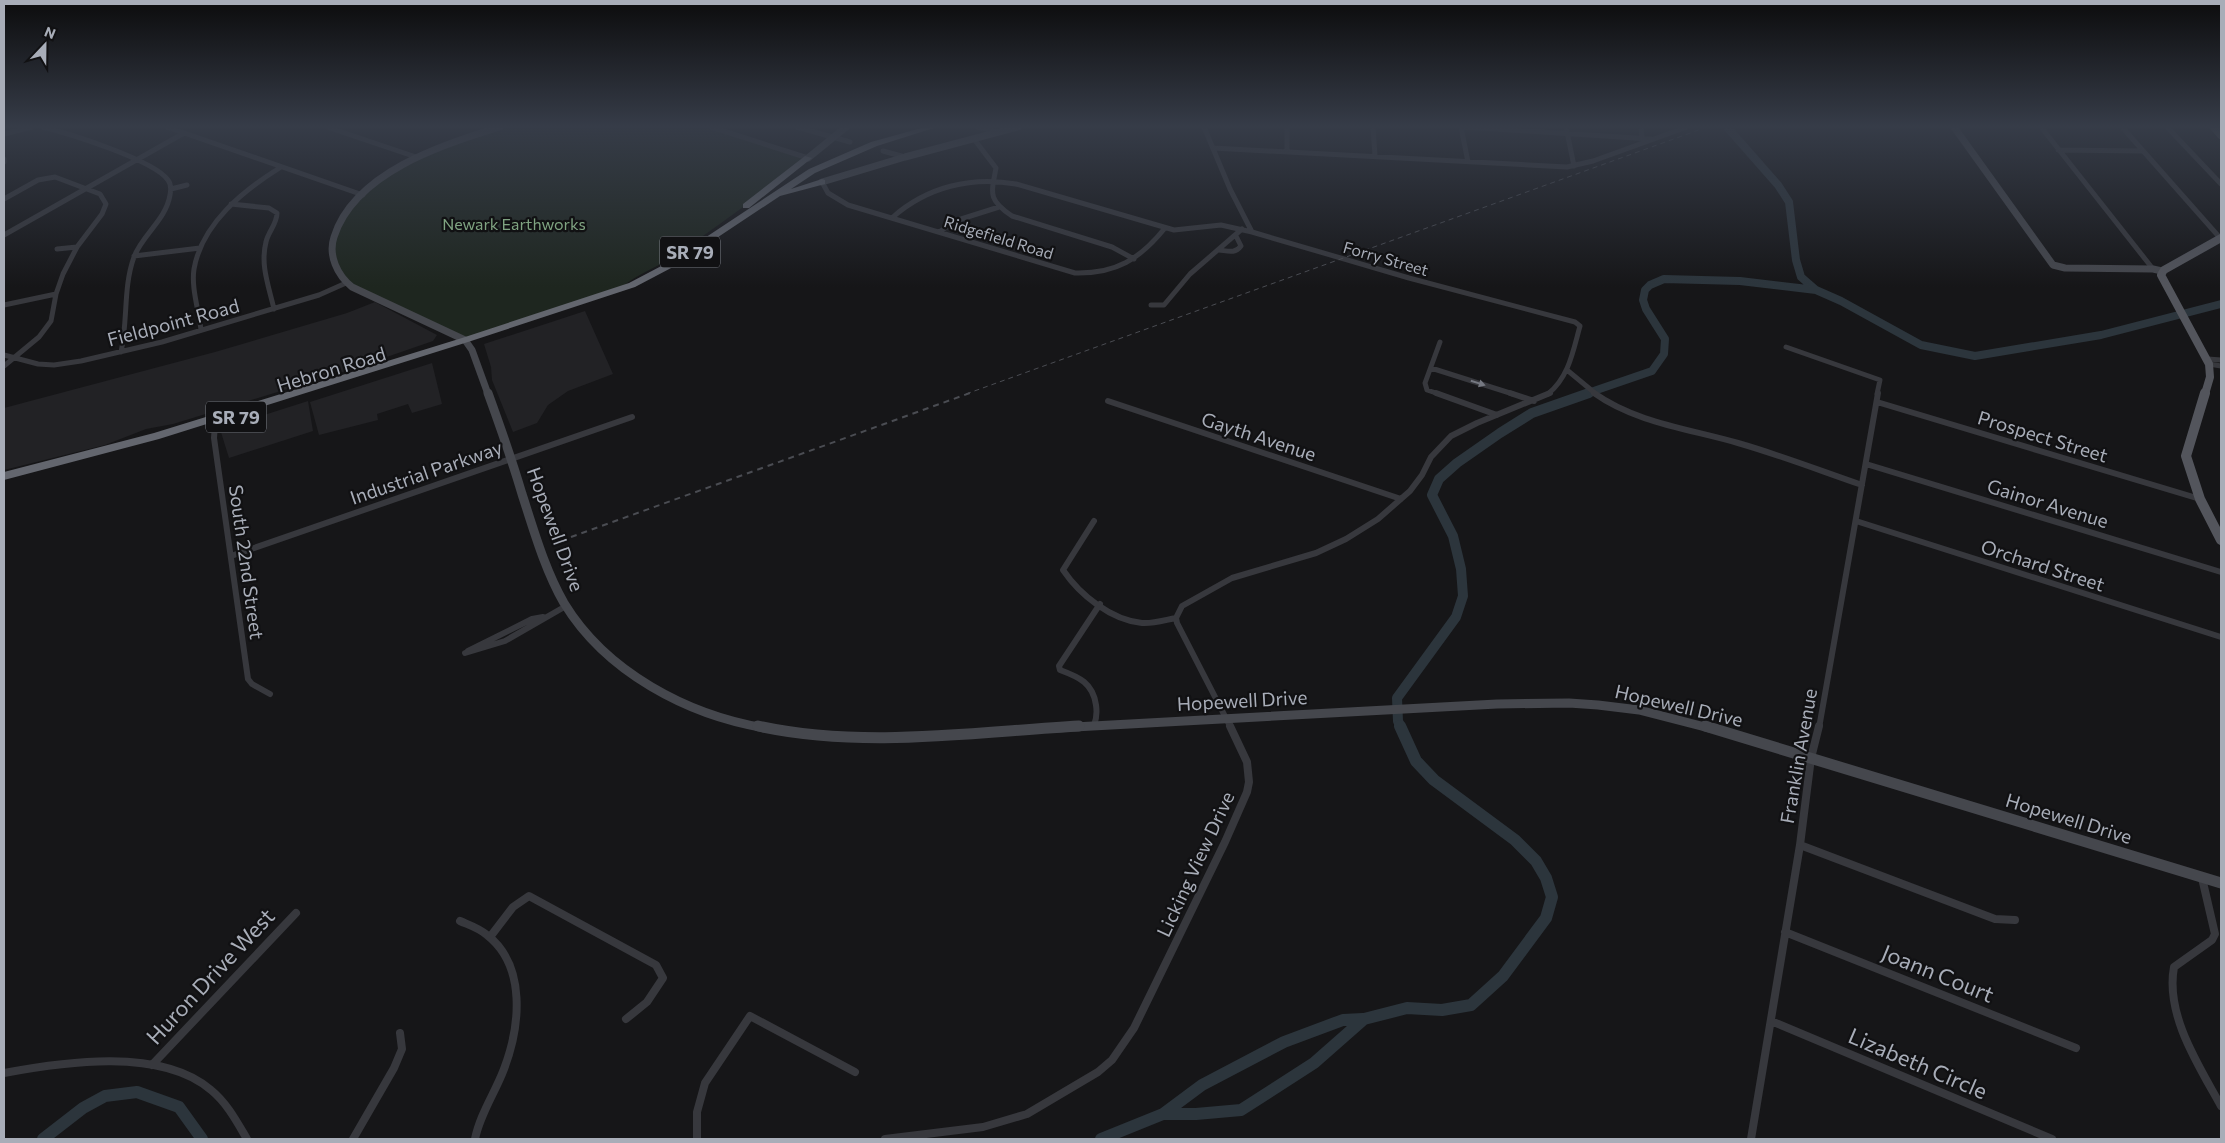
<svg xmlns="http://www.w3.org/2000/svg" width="2225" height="1143" viewBox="0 0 2225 1143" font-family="Commissioner,sans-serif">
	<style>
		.built { fill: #222225 }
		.green { fill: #1e261f }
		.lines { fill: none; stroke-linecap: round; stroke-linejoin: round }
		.river-far2 { stroke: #2c353c; stroke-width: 8 }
		.river-far1 { stroke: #2c353c; stroke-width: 10 }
		.river { stroke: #2c353c; stroke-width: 12 }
		.street-far2 { stroke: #37383d; stroke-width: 5 }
		.street-far1 { stroke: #37383d; stroke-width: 6 }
		.street { stroke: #37383d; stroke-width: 8 }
		.secondary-far2 { stroke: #45474d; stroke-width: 7 }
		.secondary-far1 { stroke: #45474d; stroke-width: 9 }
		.secondary { stroke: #45474d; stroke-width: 11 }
		.primary-far1 { stroke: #53555c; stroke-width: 8 }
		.primary { stroke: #53555c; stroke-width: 10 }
		.highway { fill: #63666e; fill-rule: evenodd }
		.rail-far1 { stroke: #4a4c52; stroke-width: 1; stroke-dasharray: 5 4; stroke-linecap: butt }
		.rail { stroke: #4a4c52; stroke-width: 2; stroke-dasharray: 6 5; stroke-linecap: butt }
		.oneway { fill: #757881 }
		.labels { text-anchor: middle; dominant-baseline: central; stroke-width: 4.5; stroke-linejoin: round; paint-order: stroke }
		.far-park-label { font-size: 16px; fill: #7fa381; stroke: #111113 }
		.far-street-label { font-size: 16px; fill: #a8adb8; stroke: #111113 }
		.shield { fill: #111113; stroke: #7b7e86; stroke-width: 1 }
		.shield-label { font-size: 18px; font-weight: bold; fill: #a8adb8 }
		.street-label { font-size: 19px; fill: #a8adb8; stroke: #111113 }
		.near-street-label { font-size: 22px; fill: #a8adb8; stroke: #111113 }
	</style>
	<rect width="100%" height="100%" fill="#161618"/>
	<!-- built -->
	<path class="built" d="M375,302L437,335L433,341L349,370L173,424L146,429L105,445L4,470V408L215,352L347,313Z
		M585,311L613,374L568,391L548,405L537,423L513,432L492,380L491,367L484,344Z
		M432,363L442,404L412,413L408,404L377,414L378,420L319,435L310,402Z
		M308,401L313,431L229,458L220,429Z"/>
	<!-- green -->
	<path class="green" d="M501,127H711L808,158C764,192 720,225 674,256C658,267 637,274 622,287L465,340L346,283L331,249L345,213L397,167Z"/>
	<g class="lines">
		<!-- river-far2 -->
		<path class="river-far2" d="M1727,127L1778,185L1789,202L1796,260L1801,277L1816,290
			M1585,394L1652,371L1664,354L1665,339L1646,309L1643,300L1645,290L1650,285L1664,279L1740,281L1816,290L1841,301L1921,345L1975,356L2101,335L2221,304"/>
		<!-- river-far1 -->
		<path class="river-far1" d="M1401,728L1398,721L1397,698L1456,617L1463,596L1461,569L1453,536L1432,495L1439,479L1457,463L1500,433L1532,413L1589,393"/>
		<!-- river -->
		<path class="river" d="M1163,1114L1202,1085L1284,1042L1343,1020L1363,1019
			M43,1139L83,1108L105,1096L137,1092L179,1107L202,1139
			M1101,1139L1163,1114H1196L1241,1110L1314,1063L1364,1019L1407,1008L1442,1010L1471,1005L1503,976L1546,918L1552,897L1546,878L1536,861L1515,840L1434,780L1416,761L1400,726"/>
		<!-- street-far2 -->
		<path class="street-far2" d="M42,127C68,133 154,160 168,180C171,184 171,190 170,195C166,220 142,235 134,257C123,287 128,321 121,352
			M167,127L363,195
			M327,127L416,157
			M711,127L808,158
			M797,127L850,142
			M978,127L999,132
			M1204,127L1230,189L1252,232L1409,278L1575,322L1580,326C1573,351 1569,377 1548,394
			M1287,127V151
			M1373,127L1375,156
			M1461,127L1468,162
			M1465,127L1651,139
			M1566,127L1574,166
			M1641,127L1642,137
			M2041,127L2153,269
			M2122,127L2221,239
			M2167,127L2221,184
			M4,134L32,127
			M974,139L996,168C991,194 988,200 1012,216L1112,247L1134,259
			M1213,148L1567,167L1593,161L1687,127
			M2058,150L2143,151
			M883,151L905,157
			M4,159V162
			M822,182L828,193L848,205L1075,273C1116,274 1140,259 1165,228
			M171,189L187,185
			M4,199L38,180L55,177L100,194L106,204L102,214L77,247L63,274L56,294L51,321L39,337L4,366
			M231,204L269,208L277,213C277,224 268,232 266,242C260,265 269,287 274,309
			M893,217C927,187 971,176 1016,184L1174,230L1221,225L1252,232
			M939,232L958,220L999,207
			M4,235L184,133
			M57,249L77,247
			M1219,250C1228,251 1235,254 1241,246L1236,236
			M134,256L200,248
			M4,305L56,294
			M1151,305H1164L1190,274L1242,229
			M201,330C199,311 191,288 194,269C202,223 244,190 281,167
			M1786,347L1880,380L1877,394
			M4,355L38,364L54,365L81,361L162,342L319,295L346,283
			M2208,359L2221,360
			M2209,364L2221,366
			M1431,368L1513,394
			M1567,370L1596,394
			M1439,394L1427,390L1425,383L1440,342"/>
		<!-- street-far1 -->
		<path class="street-far1" d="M1436,393L1497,415
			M1510,393L1534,401
			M1594,393C1636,423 1690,429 1738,443C1780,455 1821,471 1862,485
			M1108,401L1401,499
			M1877,402L2200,499
			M215,424L214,438L248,679L252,684L270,694
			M1866,464L2221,572
			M1094,521L1063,570C1080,595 1111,620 1142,623C1153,624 1165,620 1176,618
			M1856,521L2221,637
			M231,556L632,417
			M468,651L532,619L543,617
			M465,653L505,641L566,606
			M1094,725C1097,718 1097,712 1096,705C1093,683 1079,677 1060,670L1059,666L1100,604
			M1231,728L1177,623L1176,618L1182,606L1232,578L1316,553L1346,539L1378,519L1410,491L1422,475L1431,457L1451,436L1477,423L1550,393
			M1819,728L1878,393"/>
		<!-- street -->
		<path class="street" d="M1800,845L1995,919L2015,920
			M2202,878L2215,934L2212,940L2174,967C2165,1015 2199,1066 2221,1106
			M460,921C469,925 479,928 487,935C527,966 520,1027 504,1069C495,1093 480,1114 475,1139
			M1785,932L2076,1048
			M490,937L513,907L529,896L656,965L663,978L647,1002L626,1019
			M1771,1021L2052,1139
			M152,1065L296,913
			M4,1073C63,1062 161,1047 211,1090C227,1103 237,1122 247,1139
			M353,1139L394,1068L402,1049L400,1033
			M697,1139V1112L705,1083L750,1016L855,1072
			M885,1139L983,1127L1027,1114L1098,1072L1112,1060L1134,1028L1225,842L1247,792L1249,782L1247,762L1230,726
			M1751,1139L1800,845L1811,758L1819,726"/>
		<!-- secondary-far2 -->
		<path class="secondary-far2" d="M1954,127L2053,265L2065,268L2153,269L2162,271
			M808,158L846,127
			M822,182L905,157L1018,127
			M488,394L472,350L465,340L352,287C337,275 328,255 334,237C354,173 443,144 500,127"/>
		<!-- secondary-far1 -->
		<path class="secondary-far1" d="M488,393C500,426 512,460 522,494C534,531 545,570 564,603C606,672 687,715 765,728
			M1056,728L1497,704L1569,703L1598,705L1639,710L1709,728"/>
		<!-- secondary -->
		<path class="secondary" d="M758,726C863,749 974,732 1079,726
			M1705,726L2221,883"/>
		<!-- primary-far1 -->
		<path class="primary-far1" d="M2214,127L2221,135
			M2205,394L2210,377L2209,364L2161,275L2164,270L2221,238"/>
		<!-- primary -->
		<path class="primary" d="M2205,393L2186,456L2200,499L2221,540"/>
		<!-- highway -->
		<path class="highway" d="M925,127H937L877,146L815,173L791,189L822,179L825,180V184L780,196L673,267L635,287L468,342L159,439L4,480V472L154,433L462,338L629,283L667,263L809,169L871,142Z
			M805,156L812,158L749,208H743V204Z"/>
		<!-- rail-far1 -->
		<path class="rail-far1" d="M966,394L1707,127"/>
		<!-- rail -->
		<path class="rail" d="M571,537L970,393"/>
	</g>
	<!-- one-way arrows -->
	<defs><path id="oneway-solid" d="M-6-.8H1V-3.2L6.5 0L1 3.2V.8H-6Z" transform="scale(1.25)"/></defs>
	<use class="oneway" href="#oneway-solid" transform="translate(1478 383) rotate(17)"/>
	<!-- sky -->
	<linearGradient id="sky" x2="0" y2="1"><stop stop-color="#0c0c0d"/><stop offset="0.44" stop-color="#363c48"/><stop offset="1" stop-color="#363c48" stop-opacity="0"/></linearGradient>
	<rect width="2225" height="287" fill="url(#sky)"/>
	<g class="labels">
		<!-- far-park labels -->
		<g class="far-park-label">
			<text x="514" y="223">Newark Earthworks</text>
		</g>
		<!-- far-street labels -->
		<g class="far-street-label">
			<text transform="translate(999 237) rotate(17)">Ridgefield Road</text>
			<text transform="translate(1386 258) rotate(16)">Forry Street</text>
		</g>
		<!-- shield labels -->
		<g class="shield">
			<rect x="660" y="236.5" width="60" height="31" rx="4"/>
			<rect x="206" y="401.5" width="60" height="31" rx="4"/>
		</g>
		<g class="shield-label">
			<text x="690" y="252">SR 79</text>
			<text x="236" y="417">SR 79</text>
		</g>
		<!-- street labels -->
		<g class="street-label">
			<text transform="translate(173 322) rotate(-15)">Fieldpoint Road</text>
			<text transform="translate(331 369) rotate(-17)">Hebron Road</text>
			<text transform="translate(1259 436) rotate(18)">Gayth Avenue</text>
			<text transform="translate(2043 436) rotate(17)">Prospect Street</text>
			<text transform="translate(426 472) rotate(-19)">Industrial Parkway</text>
			<text transform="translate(2048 503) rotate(17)">Gainor Avenue</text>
			<text transform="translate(556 529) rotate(70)">Hopewell Drive</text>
			<text transform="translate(247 562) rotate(82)">South 22nd Street</text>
			<text transform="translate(2043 565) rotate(18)">Orchard Street</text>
			<text transform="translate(1242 700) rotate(-3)">Hopewell Drive</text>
			<text transform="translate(1679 705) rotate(13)">Hopewell Drive</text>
			<text transform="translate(1798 756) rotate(-80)">Franklin Avenue</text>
			<text transform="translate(2069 818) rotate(17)">Hopewell Drive</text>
			<text transform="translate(1195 864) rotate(-65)">Licking View Drive</text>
		</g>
		<!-- near-street labels -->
		<g class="near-street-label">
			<text transform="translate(1938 973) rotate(22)">Joann Court</text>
			<text transform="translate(210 976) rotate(-47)">Huron Drive West</text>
			<text transform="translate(1918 1063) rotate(23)">Lizabeth Circle</text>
		</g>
	</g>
	<!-- border -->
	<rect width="2225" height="1143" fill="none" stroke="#a8adb8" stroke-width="10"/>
	<!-- north arrow -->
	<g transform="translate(45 45) rotate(22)" stroke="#111113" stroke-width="4" paint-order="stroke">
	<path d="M0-4L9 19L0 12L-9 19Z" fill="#a8adb8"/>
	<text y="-8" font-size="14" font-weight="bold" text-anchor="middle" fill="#a8adb8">N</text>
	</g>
</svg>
